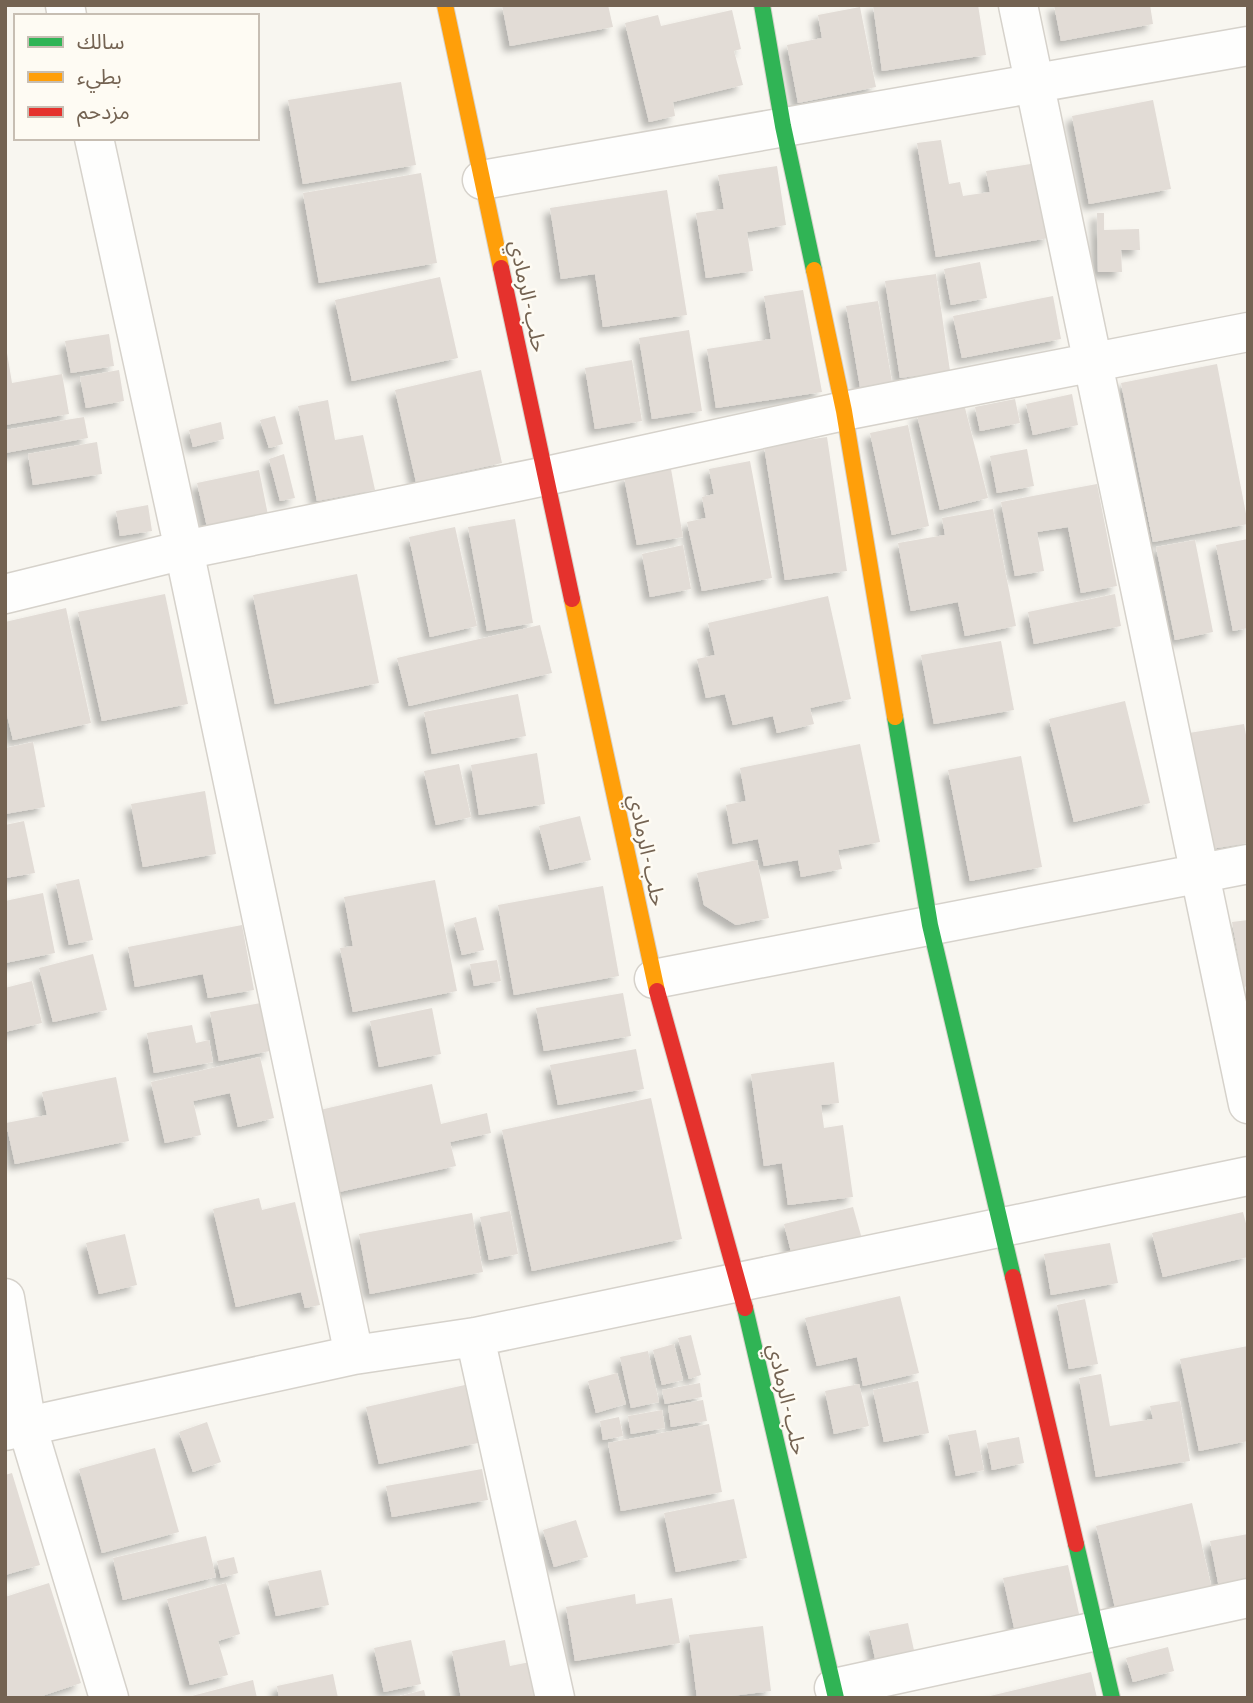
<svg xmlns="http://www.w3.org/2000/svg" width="1253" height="1703" viewBox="0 0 1253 1703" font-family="'Asap Condensed','Noto Sans Arabic',sans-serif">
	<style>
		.building { fill: #e2dcd6; filter: url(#shadow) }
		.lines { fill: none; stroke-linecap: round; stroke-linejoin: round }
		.street-casing { stroke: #d6d2cb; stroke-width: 41 }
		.fast-casing { stroke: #d6d2cb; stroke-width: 18 }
		.slow-casing { stroke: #d6d2cb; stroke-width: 18 }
		.jam-casing { stroke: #d6d2cb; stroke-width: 18 }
		.street { stroke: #fefefd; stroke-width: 38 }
		.fast { stroke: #30b455; stroke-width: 16 }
		.slow { stroke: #ff9f0a; stroke-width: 16 }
		.jam { stroke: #e5322d; stroke-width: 16 }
		.labels { text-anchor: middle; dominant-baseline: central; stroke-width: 5; stroke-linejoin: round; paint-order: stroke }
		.street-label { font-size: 21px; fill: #746352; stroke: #fefbf3 }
	</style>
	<defs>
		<filter id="shadow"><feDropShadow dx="-6" dy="6" stdDeviation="3.5" flood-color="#0004"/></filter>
	</defs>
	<rect width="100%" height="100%" fill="#f8f6f0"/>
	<!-- building -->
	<path class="building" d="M502,5H608L613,27L510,46Z
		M873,5H978L986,55L882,71Z
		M1054,5H1150L1153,24L1061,41Z
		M860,7L876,87L798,103L787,45L822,38L818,15Z
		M732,10L741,49L734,51L743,85L673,102L675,116L649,122L625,23L658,15L661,26Z
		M401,82L416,165L303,184L288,100Z
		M1153,100L1171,189L1089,204L1072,116Z
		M941,140L949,184L960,182L963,196L990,192L986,171L1037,163L1049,238L936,257L917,143Z
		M777,166L786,225L747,232L753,271L706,278L696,213L724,209L718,175Z
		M421,173L437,263L319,283L303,193Z
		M667,190L687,315L603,327L595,274L561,279L550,208Z
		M1097,213H1104V230L1139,229L1140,250H1121L1122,272H1098Z
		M980,262L987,298L951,305L944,269Z
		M936,274L950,371L900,378L885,281Z
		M440,277L458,358L352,381L335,300Z
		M803,290L822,392L716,408L707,349L771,339L764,296Z
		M1053,296L1061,339L962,358L953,316Z
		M878,301L892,382L860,387L846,306Z
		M689,330L702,411L652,419L639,338Z
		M109,334L114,366L71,373L65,341Z
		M5,353H7L12,383L62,374L69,414L5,425Z
		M632,360L642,421L595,429L585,368Z
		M1217,364L1248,524L1153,542L1121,383Z
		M119,370L124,401L86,408L80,377Z
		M481,370L502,463L416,482L395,390Z
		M1072,394L1078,425L1033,435L1026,404Z
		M1015,399L1020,423L980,431L975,407Z
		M328,400L335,440L363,435L375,490L317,501L298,406Z
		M964,404L988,498L940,510L917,415Z
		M275,416L283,444L269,448L260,420Z
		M84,417L88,438L5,453V430Z
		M221,422L224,439L193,447L189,430Z
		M908,425L929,526L892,535L870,433Z
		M827,437L847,571L785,580L764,446Z
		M97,442L102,474L33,485L28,454Z
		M1027,449L1034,486L997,493L990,456Z
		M284,454L295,498L280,501L269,459Z
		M750,461L772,578L702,591L687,522L706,518L702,497L714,494L709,469Z
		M671,469L683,537L637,545L624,477Z
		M259,470L268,515L207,527L197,483Z
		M1097,484L1117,586L1081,593L1068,527L1037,532L1044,571L1015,576L1001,502Z
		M148,505L152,531L120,536L116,511Z
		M993,509L1016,626L965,636L958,602L911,611L898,543L945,535L942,518Z
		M515,519L533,623L487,631L468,527Z
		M455,527L477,626L430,637L409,537Z
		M1248,539V628L1233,631L1216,545Z
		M1195,540L1213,632L1175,640L1156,547Z
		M683,545L691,589L650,597L642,554Z
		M357,574L379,683L275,704L253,595Z
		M165,594L188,704L102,721L78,612Z
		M1115,594L1121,626L1034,644L1028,612Z
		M828,596L851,699L810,708L814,724L777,733L773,716L733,725L725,694L706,698L697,659L715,655L708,623Z
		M66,608L91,723L13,740L5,707V622Z
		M540,625L552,673L409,706L397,658Z
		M1001,641L1014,710L934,724L921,655Z
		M518,694L526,736L432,754L424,712Z
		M1125,701L1150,803L1074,822L1049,719Z
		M1244,724L1248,746V843L1211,849L1189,733Z
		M33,742L45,807L5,814V748Z
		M860,744L880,842L838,850L842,869L801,877L798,860L764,866L758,839L733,844L726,805L746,801L740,768Z
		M537,753L545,804L479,815L471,765Z
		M1021,756L1042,867L970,881L948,770Z
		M459,764L471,817L436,825L424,771Z
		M205,791L216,854L143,867L131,804Z
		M580,816L591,860L550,870L539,826Z
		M24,821L35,873L5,878V825Z
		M757,860L769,918L736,925L704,905L697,873Z
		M79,879L93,940L69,945L56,884Z
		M435,880L457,991L353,1012L340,948L353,946L344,897Z
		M603,886L619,976L514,995L498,905Z
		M43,893L55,953L5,963V901Z
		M476,917L484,950L462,955L454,923Z
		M1248,920V986L1244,987L1232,922Z
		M242,925L254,990L208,998L203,974L135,987L128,947Z
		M93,954L107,1010L53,1022L39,968Z
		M497,960L501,981L474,986L470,964Z
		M32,981L42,1023L5,1032V988Z
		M623,993L631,1036L544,1051L536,1008Z
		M261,1003L270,1051L219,1061L210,1012Z
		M432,1008L441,1054L379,1067L370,1021Z
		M192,1025L196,1043L209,1040L213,1062L154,1073L147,1033Z
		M636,1049L644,1089L558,1105L550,1065Z
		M260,1057L274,1118L238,1127L230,1093L193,1101L201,1135L165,1143L151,1082Z
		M834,1062L839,1103L821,1105L824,1128L843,1125L853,1197L788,1205L782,1163L764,1166L751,1074Z
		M116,1077L129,1141L15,1164L6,1123L47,1115L42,1092Z
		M432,1084L441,1124L487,1113L491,1133L450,1142L456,1166L339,1192L320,1110Z
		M651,1098L682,1239L532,1271L502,1130Z
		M259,1198L262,1210L295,1202L320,1305L305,1308L301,1292L236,1307L213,1209Z
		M853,1207L862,1239L792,1256L784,1224Z
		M510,1211L518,1254L489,1260L480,1217Z
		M1243,1212L1248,1231V1257L1163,1277L1152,1233Z
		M472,1213L483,1272L370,1294L359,1234Z
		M125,1234L137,1285L99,1294L86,1243Z
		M1110,1243L1118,1283L1051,1295L1044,1254Z
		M900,1296L919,1373L863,1386L857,1357L817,1366L805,1318Z
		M1085,1299L1098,1364L1069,1369L1057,1305Z
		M691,1335L701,1375L689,1379L678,1338Z
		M674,1344L683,1380L662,1385L653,1350Z
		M1248,1346V1441L1199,1451L1180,1359Z
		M648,1351L659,1402L631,1408L620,1357Z
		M617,1373L626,1404L596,1413L588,1381Z
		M1101,1374L1110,1426L1153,1419L1150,1406L1180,1401L1190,1461L1096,1477L1079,1378Z
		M918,1381L929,1433L884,1442L873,1390Z
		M700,1383L702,1397L665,1404L662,1390Z
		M859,1384L869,1426L834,1434L825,1391Z
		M465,1385L478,1443L379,1464L366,1407Z
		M703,1400L707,1421L671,1427L668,1406Z
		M662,1410L665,1428L631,1434L628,1416Z
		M619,1417L623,1436L603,1440L600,1421Z
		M207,1422L221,1462L193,1472L179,1432Z
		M709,1424L722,1492L621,1511L608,1443Z
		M976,1430L984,1470L956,1476L948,1435Z
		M1019,1437L1024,1463L992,1470L987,1443Z
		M155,1448L179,1532L102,1553L79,1469Z
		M482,1469L488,1500L392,1517L386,1486Z
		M12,1473L40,1565L5,1575V1475Z
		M734,1499L747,1558L676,1572L664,1513Z
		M1192,1503L1212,1589L1116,1612L1096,1526Z
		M576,1520L588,1557L554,1567L543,1530Z
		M1248,1534V1593L1221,1598L1210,1541Z
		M206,1536L216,1577L123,1600L113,1558Z
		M234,1557L238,1573L221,1578L217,1561Z
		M1068,1565L1082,1627L1017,1641L1003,1578Z
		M321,1570L329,1605L276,1616L268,1581Z
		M49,1583L81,1683L36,1698H5V1597Z
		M226,1583L240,1634L218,1641L228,1675L190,1685L167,1599Z
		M635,1594L636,1604L672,1598L680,1643L575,1661L566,1607Z
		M908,1623L915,1655L876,1663L869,1631Z
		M763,1626L771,1691L716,1698H697L689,1635Z
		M411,1640L421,1684L384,1692L374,1648Z
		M505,1640L510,1666L530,1662L537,1698H461L452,1651Z
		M1168,1647L1174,1671L1133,1682L1126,1658Z
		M1091,1672L1097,1698H986V1697Z
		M333,1674L338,1698H279L277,1686Z
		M253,1680L257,1698H188V1697Z
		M424,1690L426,1698H396V1697Z"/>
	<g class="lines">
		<!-- street casing -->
		<g class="street-casing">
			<path id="street" d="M65,5L67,16
				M1018,5L1248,1104
				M94,138L184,550L354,1355
				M482,180L1248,46
				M5,594L184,550L546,476L844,411L1248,332
				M654,979L1248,864
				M5,1298L27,1426L109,1698
				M475,1337L555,1698
				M5,1431L354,1355L475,1337L1248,1176
				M834,1688L1248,1598"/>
		</g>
		<!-- fast casing -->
		<g class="fast-casing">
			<path id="fast" d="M762,5L783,126L814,270
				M895,717L930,925L1013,1277
				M745,1308L836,1698
				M1076,1544L1112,1698"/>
		</g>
		<!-- slow casing -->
		<g class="slow-casing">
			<path id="slow" d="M445,5L501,268
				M814,270L844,411L895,717
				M572,599L657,991"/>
		</g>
		<!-- jam casing -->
		<g class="jam-casing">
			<path id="jam" d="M501,268L572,599
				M657,991L745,1308
				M1013,1277L1076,1544"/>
		</g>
		<!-- street -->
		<use href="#street" class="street"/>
		<!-- fast -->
		<use href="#fast" class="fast"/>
		<!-- slow -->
		<use href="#slow" class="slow"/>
		<!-- jam -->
		<use href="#jam" class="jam"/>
	</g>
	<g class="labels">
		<!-- street labels -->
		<g class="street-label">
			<text transform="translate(529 296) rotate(78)">حلب - الرمادي</text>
			<text transform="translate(648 850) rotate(78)">حلب - الرمادي</text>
			<text transform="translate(788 1399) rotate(77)">حلب - الرمادي</text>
		</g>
	</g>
	<!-- border -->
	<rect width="1253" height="1703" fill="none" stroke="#746352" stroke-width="14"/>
	<!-- legend -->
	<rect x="14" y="14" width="245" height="126" fill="#fefbf3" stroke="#c7beb3" stroke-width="2"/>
	<rect x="28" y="37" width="35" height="10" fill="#30b455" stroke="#c7beb3" stroke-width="2"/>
	<text x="77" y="49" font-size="21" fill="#746352">سالك</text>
	<rect x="28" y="72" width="35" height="10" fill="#ff9f0a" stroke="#c7beb3" stroke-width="2"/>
	<text x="77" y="84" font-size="21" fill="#746352">بطيء</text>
	<rect x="28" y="107" width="35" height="10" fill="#e5322d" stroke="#c7beb3" stroke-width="2"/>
	<text x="77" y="119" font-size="21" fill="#746352">مزدحم</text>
</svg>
